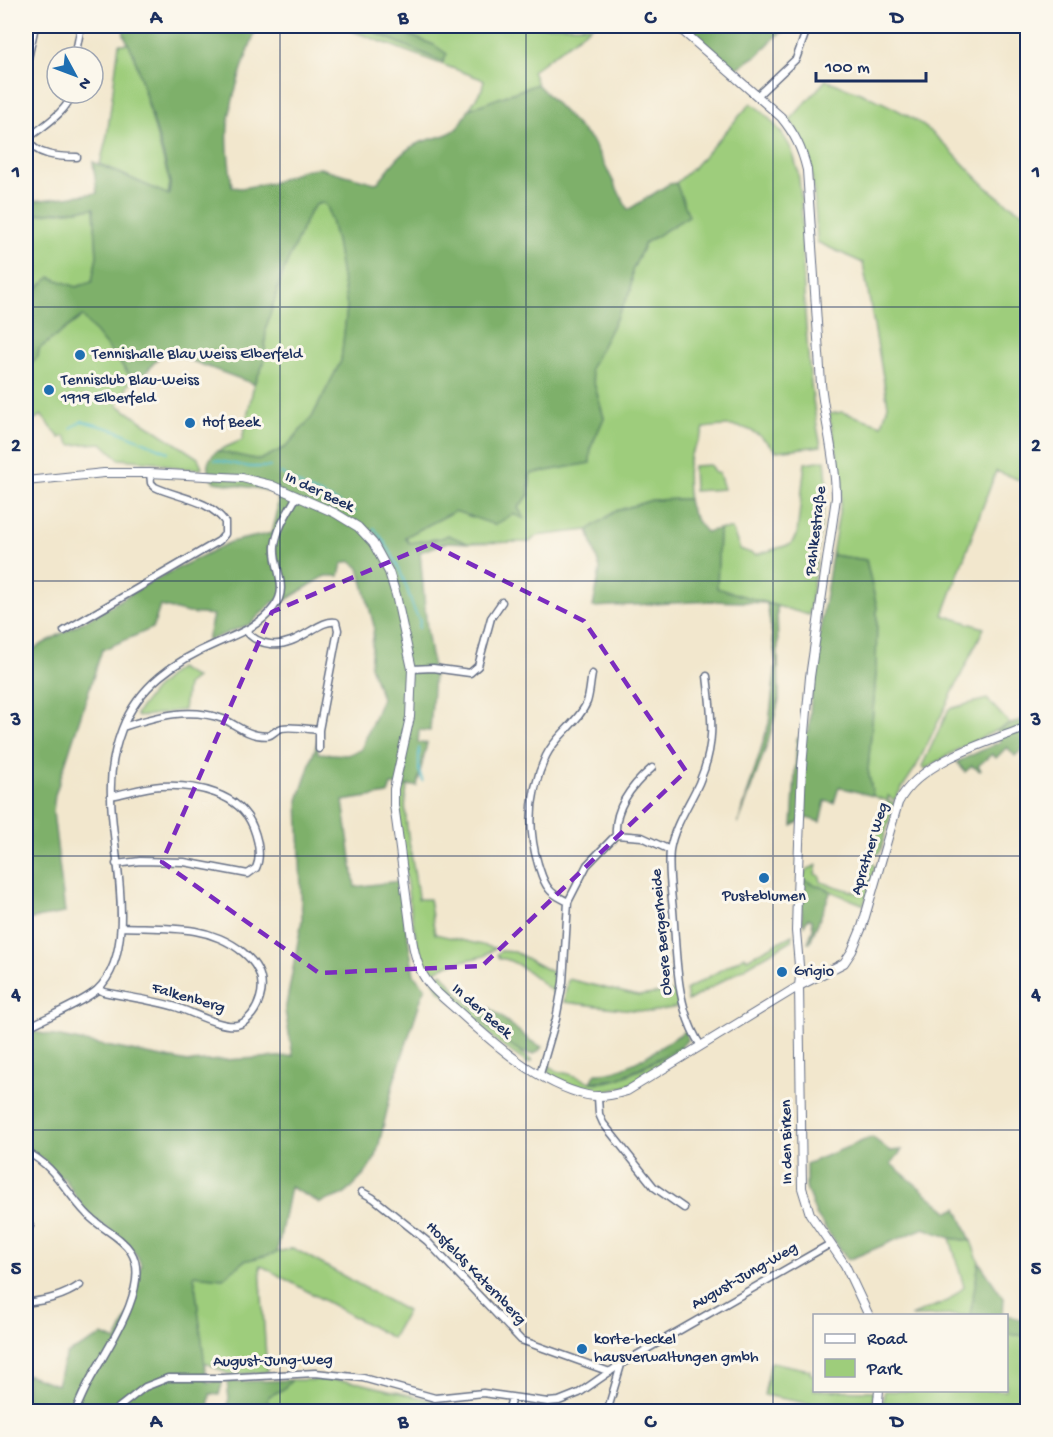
<svg xmlns="http://www.w3.org/2000/svg" width="1053" height="1437" viewBox="0 0 1053 1437" font-family="'Gochi Hand',sans-serif">
	<style>
		.green { fill: #9ecd7b; stroke: #5c7e6c; stroke-width: 1.5 }
		.forest { fill: #7eb06b; stroke: #4c7064; stroke-width: 1.5 }
		.lines { fill: none; stroke-linecap: round; stroke-linejoin: round }
		.stream { stroke: #4ab7c6; stroke-width: 2 }
		.minor-casing { stroke: #666f85; stroke-width: 9 }
		.tertiary-casing { stroke: #666f85; stroke-width: 10 }
		.minor { stroke: #fff; stroke-width: 6 }
		.tertiary { stroke: #fff; stroke-width: 8 }
		.marked { fill: none; stroke: #7b2cbf; stroke-width: 4.5; stroke-dasharray: 12 8; stroke-linejoin: round }
		.grid { fill: none; stroke: #1b2f5e; stroke-width: 1.5; stroke-opacity: 0.55 }
		.poi-dot { fill: #1f6fb2; stroke: #fbf7ec; stroke-width: 2 }
		.labels { text-anchor: middle; dominant-baseline: central; stroke-width: 6; stroke-linejoin: round; paint-order: stroke }
		.poi-label { font-size: 16px; fill: #1b2f5e; stroke: #fbf7ec; text-anchor: start }
		.street-label { font-size: 16px; fill: #1b2f5e; stroke: #fbf7ec }
		.neatline { fill: none; stroke: #1b2f5e; stroke-width: 2 }
		.grid-label { font-size: 20px; text-anchor: middle; font-weight: bold; fill: #1b2f5e }
	</style>
	<rect width="100%" height="100%" fill="#fbf7ec"/>
	<filter id="ink" filterUnits="userSpaceOnUse"><feTurbulence type="fractalNoise" baseFrequency=".0167" numOctaves="2"/><feDisplacementMap in="SourceGraphic" scale="12" xChannelSelector="R" yChannelSelector="G"/><feConvolveMatrix kernelMatrix="1 2 1 2 8 2 1 2 1" color-interpolation-filters="sRGB"/></filter>
	<filter id="wash" filterUnits="userSpaceOnUse"><feTurbulence type="fractalNoise" baseFrequency=".008" numOctaves="4" result="noise"/><feDisplacementMap in="SourceGraphic" scale="24" xChannelSelector="R" yChannelSelector="G"/><feGaussianBlur stdDeviation="1.35" result="paint"/><feColorMatrix in="noise" values="0 0 0 0 0 0 0 0 0 0 0 0 0 0 0 0 0 1.4 0 .05"/><feComposite in="paint" operator="in"/></filter>
	<g filter="url(#wash)">
		<rect width="100%" height="100%" fill="#f2e7cd"/>
		<!-- green -->
		<path class="green" d="M339,26H360L442,62L434,45L411,36L396,26H592L532,71L537,84L469,109L482,89L484,80Z
			M119,44H129L134,55L170,183L168,195L100,164L107,136Z
			M826,80C861,93 900,107 929,130C962,158 987,197 1027,214V483L996,471L943,615L984,628L916,767L894,800L888,796V801L894,803L880,852L874,855L870,854L869,848L874,849L888,801L873,796L868,770L876,674L877,607L866,560L832,555L841,501L842,479L829,414L842,412L882,425L888,405L863,263L817,242C815,197 815,158 790,120Z
			M751,103C767,114 784,133 792,151C805,185 801,233 803,269C805,325 809,392 821,446L776,451C752,424 738,424 704,428C702,439 695,445 691,454C685,468 688,484 688,499L652,500L616,511L588,530L536,536L530,542L467,543L448,535L442,538L409,543L405,537L455,511L495,524L513,514L524,518L518,508L529,495L530,474L591,447L604,418L590,369L631,290L632,271L645,243L688,216L676,183L695,166Z
			M324,203L328,208L336,241L347,307L341,361L312,417L286,447L260,460L217,451L242,440L254,384L264,363L266,328L282,274L310,211L317,204Z
			M94,208L97,256L92,282L76,287L50,277L26,355V216Z
			M83,316L132,378L117,405L198,458L202,467L200,469L178,468L155,462L119,459L102,443L71,445L65,436L60,438L41,415L26,426V366L38,357L39,349Z
			M825,460L827,481L809,615L717,589L719,529H732L740,549L756,555L791,544L797,534L805,463Z
			M710,465L715,473H719L724,489L694,491L693,466Z
			M178,668L196,678L187,685L184,710L138,717L136,714L154,690Z
			M987,699L1010,724L964,746L925,769L922,766L949,709Z
			M397,786H408C399,809 416,871 418,899H429L435,934L495,948L484,956L449,964L430,974C413,963 401,834 397,807Z
			M871,861L875,867L864,905L801,879L808,869L817,865L815,874L820,876L821,882L861,894Z
			M792,935V940L688,1001L686,990L745,956L747,959Z
			M501,951L515,952L559,976L556,995C544,985 514,956 499,959L497,954Z
			M442,973L464,1000L484,1015L480,1020L532,1061L527,1063L500,1044L439,990L433,981Z
			M568,979L638,996L676,991L679,1007L650,1012L564,1002Z
			M681,1047L684,1052C649,1074 616,1103 573,1087C564,1084 555,1080 548,1074L549,1064C553,1072 562,1072 569,1074C577,1076 584,1080 591,1082C618,1087 657,1059 681,1047Z
			M950,1238L971,1241L979,1262L970,1315L911,1316L949,1300L964,1287Z
			M293,1248L407,1311L392,1338L260,1265L267,1372L230,1375L204,1362L194,1275L223,1278L244,1261Z
			M1007,1334L1027,1336V1411H883L884,1391L1006,1390Z
			M771,1362L810,1370V1374L814,1375V1390L874,1391L872,1411H847L764,1395Z
			M292,1380H337L360,1383L433,1401L436,1411H271L267,1400L269,1396L282,1390Z"/>
		<!-- forest -->
		<path class="forest" d="M123,26H257C246,58 232,92 228,126C226,146 230,167 232,187L241,188L272,183L303,170L320,168L375,183L378,182C389,169 398,155 411,147C426,137 448,139 459,126C463,121 466,114 469,109L537,84L593,142L628,210L669,184L676,183L689,216L645,243L632,271L631,290L590,369L604,418L591,447L590,463L530,474L529,495L518,508L525,519L513,514L495,525L455,511L405,537L409,543L442,538L448,535L467,543L448,542L420,552L427,630L434,675L430,731L419,730L418,743H427L417,786L391,785L388,794L343,801L355,887L399,881L414,975L425,987L394,1081L376,1157L365,1174L345,1194L320,1203L290,1187L277,1253L244,1261L223,1278L194,1275L207,1382L221,1381L222,1384L219,1395L210,1394L208,1411H26V1374L57,1385L63,1363L67,1354L103,1335L116,1341L134,1302L141,1265C133,1240 109,1232 91,1216C79,1205 73,1190 63,1177L60,1178L43,1159L26,1150V1062L29,1031L188,1062L293,1056L285,1011L302,920L298,800L318,740V753L347,755L361,750L382,698L370,666L374,626L359,568L350,561L342,564L339,576H325L286,600L273,602L250,624L207,641L213,615L188,613L160,606L153,628L102,650L55,795L53,812L65,913L26,920V653L99,613L152,581L230,542L272,533L277,513L278,494L261,489L214,482C205,470 205,461 217,451L260,460L286,447L312,417L341,361L347,307L336,241L328,208L324,203L317,204L310,211L282,275L266,328L264,363L254,384L181,357L162,353L144,375L132,378L82,316L39,349L38,357L26,366V298L50,277L76,287L92,282L97,256L94,208L26,215V202L97,193L93,162L169,195L170,183L164,157L134,55L124,35Z
			M360,26H396L411,36L434,45L447,54L443,62Z
			M685,26H796L777,35L758,55L734,70Z
			M688,499C689,511 698,523 706,532L719,529L717,588L777,606L779,700L768,742L738,824L769,723L776,663L767,603L712,601L593,607L600,569L588,530L616,511L652,500Z
			M832,555L866,560L877,607L876,674L868,770L873,796L839,787L834,803L825,801L820,822L807,818L792,826L797,739L809,731L812,683Z
			M1027,717V745L1015,756L1007,747L996,758L992,754L978,766L981,770L980,771L972,766L965,772L957,762L1000,742L998,730Z
			M801,879L831,891L810,942H808L813,929L812,920L808,918L804,925L802,920Z
			M490,1008L531,1041L542,1047C539,1051 536,1055 530,1054C516,1053 490,1029 480,1020Z
			M687,1030V1040L681,1047L618,1079L591,1082L596,1073C626,1075 662,1045 687,1030Z
			M872,1137L890,1151L902,1150L891,1164L949,1212L957,1208L971,1241L950,1238L924,1228L848,1260L816,1215L806,1187V1164Z
			M979,1262L1004,1299L1003,1313L1027,1322V1336L1007,1334L1006,1316L970,1315Z
			M292,1380L282,1390L269,1396L267,1400L271,1411L229,1412L225,1410L229,1399L227,1382Z"/>
		<g class="lines">
			<!-- stream -->
			<path class="stream" d="M71,428L82,421L115,430L168,452
				M215,460L250,467H270
				M281,473L305,488L335,501L355,512
				M374,528C389,546 398,564 406,586C411,600 412,609 420,621L419,628
				M419,748V771L423,781"/>
		</g>
	</g>
	<g filter="url(#ink)">
		<g class="lines">
			<!-- minor casing -->
			<g class="minor-casing">
				<path id="minor" d="M75,57L81,26
					M26,68L35,26
					M757,96L796,59L808,26
					M26,138C35,156 59,157 77,157
					M26,140C41,127 67,113 72,93
					M64,631L219,541L225,534V522C209,499 178,498 155,487L151,483L150,473
					M246,631C253,639 260,643 270,644C297,648 320,618 336,622L338,630L319,730V749
					M412,669L433,668L470,673L478,666L491,618L502,602
					M123,727C157,716 189,707 223,719C235,724 244,733 257,735C276,738 269,732 282,728C290,726 310,729 319,730
					M111,796C127,793 144,787 161,786C195,784 240,793 253,827C258,840 262,855 256,868L248,874L184,862L140,861L116,864
					M616,835C614,808 632,785 652,768
					M568,902C561,898 553,895 549,889C543,882 541,873 538,864C527,828 530,791 546,756C555,736 579,722 587,702C590,693 590,683 592,674
					M98,989L104,992C128,997 152,1000 176,1007C192,1012 221,1028 237,1025C249,1022 257,1009 260,998C271,961 226,936 195,931C171,927 146,928 122,927
					M28,1027C47,1017 82,1003 97,990C141,949 111,850 111,796C110,774 114,750 122,729C139,685 175,661 217,643C238,634 260,626 274,607C290,587 273,568 275,546C277,528 288,512 297,496
					M701,1046C675,1007 677,956 673,910C671,890 668,870 670,850C674,826 689,805 699,783C716,744 712,718 707,676
					M540,1074L556,1019L563,982L568,902L587,865L616,835L642,837L670,850
					M598,1097L599,1114L603,1123L654,1187L684,1208
					M26,1152C53,1164 66,1192 86,1213C99,1228 120,1235 131,1252C152,1285 107,1349 91,1378C85,1389 80,1400 75,1412
					M362,1192L373,1198L427,1241L521,1340L610,1372
					M26,1221L30,1226
					M26,1303C46,1300 63,1297 80,1285
					M113,1412L145,1387L168,1378H223L315,1373L363,1378L435,1398L483,1393L548,1402L559,1401L579,1393L621,1364L830,1244
					M508,1412L512,1397
					M607,1412L621,1365"/>
			</g>
			<!-- tertiary casing -->
			<g class="tertiary-casing">
				<path id="tertiary" d="M677,26L781,117C795,134 802,149 807,170L821,384C825,423 836,459 836,498L810,677L802,767L797,895L796,931L800,977L799,986L802,1188L810,1214L845,1265L869,1316
					M26,481L104,473H150L242,478L271,485L335,513L358,527L373,543L389,572L396,595L412,669L410,717L394,789V805C399,839 403,874 408,909C411,929 412,952 421,971C429,988 445,999 458,1011C494,1044 539,1084 587,1095C601,1098 614,1095 627,1091L799,986L844,963L852,951L862,927L898,803C919,761 987,742 1028,727
					M877,1412L879,1390"/>
			</g>
			<!-- minor -->
			<use href="#minor" class="minor"/>
			<!-- tertiary -->
			<use href="#tertiary" class="tertiary"/>
		</g>
	</g>
	<!-- marked area -->
	<path class="marked" d="M431,544L584,621L686,771L482,966L319,973L162,862L272,612Z"/>
	<!-- grid -->
	<path class="grid" d="M280,26V1412M526,26V1412M773,26V1412M26,307H1028M26,581H1028M26,856H1028M26,1130H1028"/>
	<!-- markers -->
	<g class="poi-dot">
		<circle cx="80" cy="355" r="6"/>
		<circle cx="49" cy="390" r="6"/>
		<circle cx="190" cy="423" r="6"/>
		<circle cx="764" cy="878" r="6"/>
		<circle cx="782" cy="972" r="6"/>
		<circle cx="582" cy="1349" r="6"/>
	</g>
	<g class="labels">
		<!-- poi labels -->
		<g class="poi-label">
			<text x="92" y="355">Tennishalle Blau Weiss Elberfeld</text>
			<text x="61" y="381">Tennisclub Blau-Weiss<tspan x="61" dy="18">1919 Elberfeld</tspan></text>
			<text x="202" y="423">Hof Beek</text>
			<text x="764" y="897" text-anchor="middle">Pusteblumen</text>
			<text x="794" y="972">Grigio</text>
			<text x="594" y="1340">korte-heckel<tspan x="594" dy="18">hausverwaltungen gmbh</tspan></text>
		</g>
		<!-- street labels -->
		<g class="street-label">
			<text transform="translate(319 493) rotate(25)">In der Beek</text>
			<text transform="translate(817 531) rotate(-83)">Pahlkestraße</text>
			<text transform="translate(871 849) rotate(-73)">Aprather Weg</text>
			<text transform="translate(663 932) rotate(-95)">Obere Bergerheide</text>
			<text transform="translate(188 999) rotate(16)">Falkenberg</text>
			<text transform="translate(481 1012) rotate(41)">In der Beek</text>
			<text transform="translate(788 1142) rotate(-91)">In den Birken</text>
			<text transform="translate(475 1274) rotate(46)">Hosfelds Katernberg</text>
			<text transform="translate(745 1277) rotate(-30)">August-Jung-Weg</text>
			<text transform="translate(273 1362) rotate(-1)">August-Jung-Weg</text>
		</g>
	</g>
	<!-- margin -->
	<rect width="1053" height="1437" fill="none" stroke="#fbf7ec" stroke-width="66"/>
	<!-- legend -->
	<rect x="813" y="1314" width="195" height="78" fill="#fbf7ec" stroke="#a1a7b3" stroke-width="1.5"/>
	<rect x="825" y="1334" width="30" height="9" fill="#ffffff" stroke="#a1a7b3" stroke-width="1.5"/>
	<text x="867" y="1344" font-size="18" fill="#1b2f5e">Road</text>
	<rect x="825" y="1359" width="30" height="18" fill="#9ecd7b" stroke="#a1a7b3" stroke-width="1.5"/>
	<text x="867" y="1374" font-size="18" fill="#1b2f5e">Park</text>
	<!-- north arrow -->
	<g transform="translate(75 75) rotate(131)"><circle r="28" fill="#fbf7ec" stroke="#a1a7b3" stroke-width="1.5"/>
	<path d="M0-4.5L10 22L0 15L-10 22Z" fill="#1f6fb2"/>
	<text y="-9" font-size="16" font-weight="bold" text-anchor="middle" fill="#1b2f5e">N</text>
	</g>
	<!-- scale -->
	<path d="M816 72v9h110v-9" fill="none" stroke="#1b2f5e" stroke-width="3"/>
	<text x="825" y="72" font-size="18" fill="#1b2f5e" stroke="#fbf7ec" stroke-width="4.5" paint-order="stroke">100 m</text>
	<rect x="33" y="33" width="987" height="1371" class="neatline"/>
	<g class="grid-label">
		<text x="156" y="23">A</text>
		<text x="403" y="23">B</text>
		<text x="650" y="23">C</text>
		<text x="897" y="23">D</text>
		<text x="16" y="177">1</text>
		<text x="1036" y="177">1</text>
		<text x="16" y="451">2</text>
		<text x="1036" y="451">2</text>
		<text x="16" y="725">3</text>
		<text x="1036" y="725">3</text>
		<text x="16" y="1000">4</text>
		<text x="1036" y="1000">4</text>
		<text x="16" y="1274">5</text>
		<text x="1036" y="1274">5</text>
		<text x="156" y="1427">A</text>
		<text x="403" y="1427">B</text>
		<text x="650" y="1427">C</text>
		<text x="897" y="1427">D</text>
	</g>
</svg>
